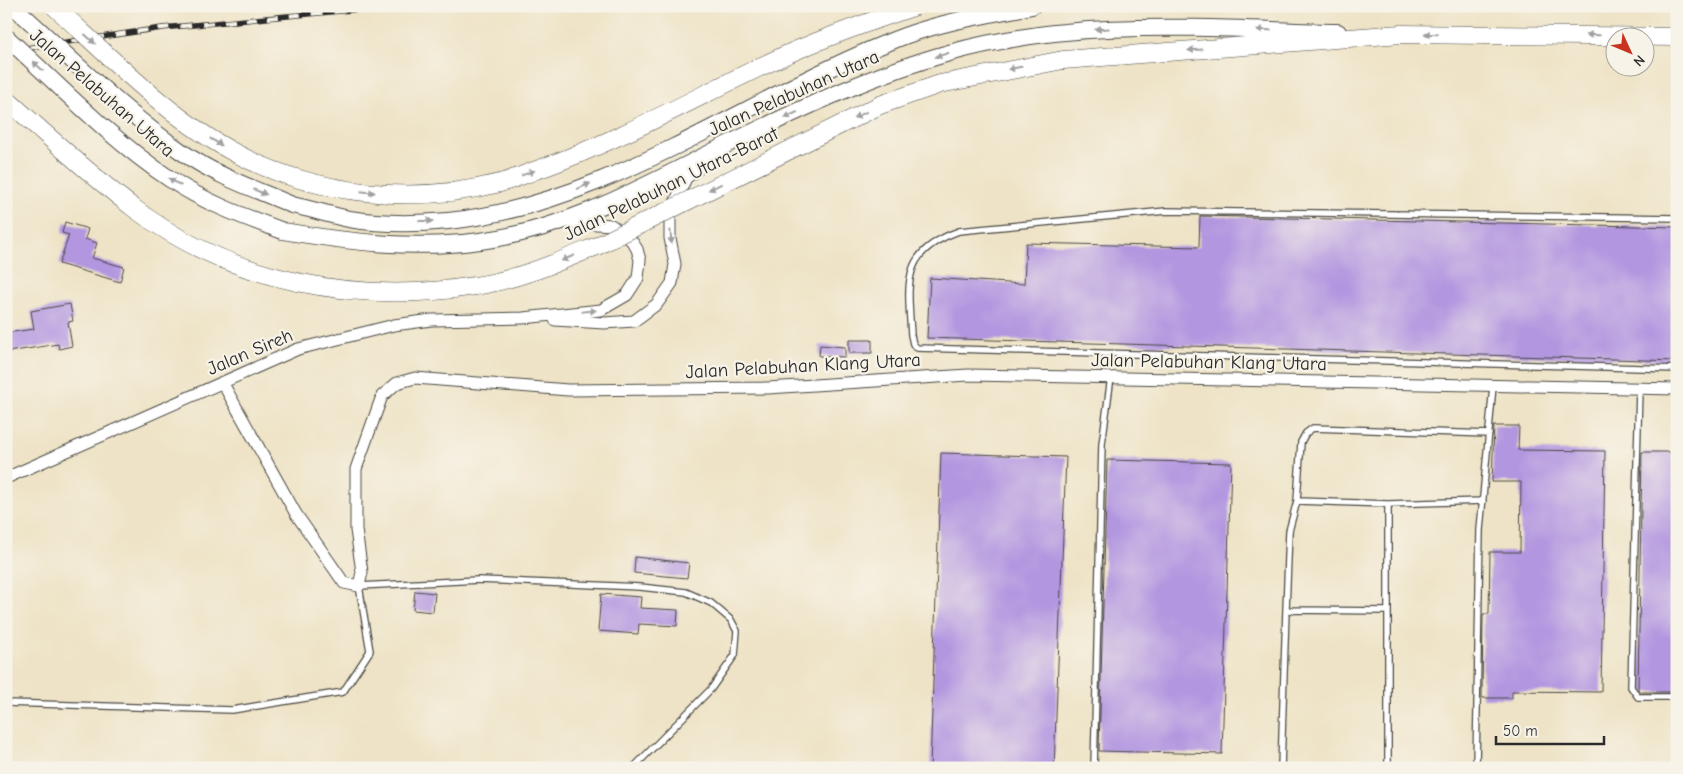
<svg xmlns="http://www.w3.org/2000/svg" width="1683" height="774" viewBox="0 0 1683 774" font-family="'Comic Neue',sans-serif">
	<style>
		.building { fill: #b296e0 }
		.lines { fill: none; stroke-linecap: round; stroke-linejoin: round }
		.lane-casing { stroke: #484742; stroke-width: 8 }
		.street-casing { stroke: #484742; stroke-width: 13 }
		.secondary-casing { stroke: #484742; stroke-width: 18 }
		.primary-casing { stroke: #484742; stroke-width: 19 }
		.lane { stroke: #fff; stroke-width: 5.5 }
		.street { stroke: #fff; stroke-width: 11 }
		.secondary { stroke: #fff; stroke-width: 16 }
		.primary { stroke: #fff; stroke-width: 18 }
		.rail-casing { stroke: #2b2b2b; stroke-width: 5.5 }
		.rail { stroke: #f7f3e8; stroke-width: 4; stroke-dasharray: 11; stroke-linecap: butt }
		.secondary-bridge-casing { stroke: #484742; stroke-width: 18; stroke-linecap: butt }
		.primary-bridge-casing { stroke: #484742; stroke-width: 19; stroke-linecap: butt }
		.secondary-bridge { stroke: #fff; stroke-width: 16 }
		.primary-bridge { stroke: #fff; stroke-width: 18 }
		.oneway { fill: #a0a0a0 }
		.labels { text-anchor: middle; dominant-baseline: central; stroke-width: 4.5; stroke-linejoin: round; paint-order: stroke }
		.street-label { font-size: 19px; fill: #2b2b2b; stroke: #f7f3e8 }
	</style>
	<rect width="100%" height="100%" fill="#f7f3e8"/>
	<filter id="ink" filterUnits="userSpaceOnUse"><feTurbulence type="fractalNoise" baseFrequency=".02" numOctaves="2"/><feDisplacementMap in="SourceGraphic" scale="10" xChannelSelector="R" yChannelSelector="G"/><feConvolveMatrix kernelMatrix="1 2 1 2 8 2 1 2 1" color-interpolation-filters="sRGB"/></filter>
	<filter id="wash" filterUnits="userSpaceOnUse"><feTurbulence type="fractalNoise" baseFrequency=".0096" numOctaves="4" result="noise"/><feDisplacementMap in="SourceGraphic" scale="20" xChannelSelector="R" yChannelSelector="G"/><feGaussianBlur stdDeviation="1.12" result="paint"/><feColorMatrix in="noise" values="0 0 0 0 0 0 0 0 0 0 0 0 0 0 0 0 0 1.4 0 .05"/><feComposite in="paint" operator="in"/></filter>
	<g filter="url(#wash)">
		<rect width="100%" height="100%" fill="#eee3c6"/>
		<g id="blocks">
			<!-- building -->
			<path class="building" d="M1200,216L1677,227V361L927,338L930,278L1024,284L1026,243L1199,247Z
				M65,222L88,229L85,239L97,243L92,258L124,267L120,282L59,264L69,235L62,233Z
				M70,304L73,321L68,322L72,346L59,349L58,344L8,352L6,333L34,329L31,311Z
				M849,340H872V353H849Z
				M820,345L845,347V357L819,356Z
				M1494,426H1519L1518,450L1605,451L1601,692L1512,691V698H1482L1483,614H1489L1490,552H1520L1521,482H1492Z
				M1642,452H1677V692H1640L1638,689Z
				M941,453L1066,457L1054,768H930Z
				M1107,460L1231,463L1222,754L1099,751Z
				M635,557L689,563L687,578L634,573Z
				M415,591L435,593L433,612L413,610Z
				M601,594L641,597L640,608L678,610L677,626L639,624L638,634L598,631Z"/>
		</g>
	</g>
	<g filter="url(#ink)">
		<use href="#blocks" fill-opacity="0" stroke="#484742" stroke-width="1"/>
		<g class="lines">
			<!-- lane casing -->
			<g class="lane-casing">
				<path id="lane" d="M1677,218L1166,211L959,231C900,252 908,283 911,335L913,344L917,348L1677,369
					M1639,389L1631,687L1638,697H1677
					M1297,501L1388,504
					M1286,610L1289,531L1297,501L1301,442L1306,433L1313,428L1489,434
					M6,703L232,710L343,692L370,651L359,586L479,580L640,587L686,592L711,603L731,620L737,631L735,655L711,689L633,768
					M1094,768L1102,444L1111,377
					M1281,768L1286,610L1388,611
					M1388,768V504L1483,501
					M1476,768L1480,530L1493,386"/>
			</g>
			<!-- street casing -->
			<g class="street-casing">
				<path id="street" d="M555,320L604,323L634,321L657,304L672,283L675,264L670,238V214L686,178L711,159
					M222,382L296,514L344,583L359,586L362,572L356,530V469L382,396L397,383L415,378L568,390L768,388L968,375L1677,389
					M6,478L298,349L394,325L432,320L523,318L601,310L627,295L638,278L640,260L637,249L631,240L611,225L569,222"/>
			</g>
			<!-- secondary casing -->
			<g class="secondary-casing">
				<path id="secondary" d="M292,205C311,209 330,215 349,219C380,224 417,224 448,221C605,206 749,97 894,40C938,22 985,15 1032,6
					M283,231C348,242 414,250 480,241C572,229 649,183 730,143C801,109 873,74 949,53C1076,17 1208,29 1338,32"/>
			</g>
			<!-- primary casing -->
			<g class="primary-casing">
				<path id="primary" d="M1063,60L1401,34L1677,37"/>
			</g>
			<!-- lane -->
			<use href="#lane" class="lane"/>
			<!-- street -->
			<use href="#street" class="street"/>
			<!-- secondary -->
			<use href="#secondary" class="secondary"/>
			<!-- primary -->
			<use href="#primary" class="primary"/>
			<!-- rail casing -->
			<g class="rail-casing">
				<path id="rail" d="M6,51L162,28L393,6"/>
			</g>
			<!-- rail -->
			<use href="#rail" class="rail"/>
			<!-- secondary-bridge casing -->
			<g class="secondary-bridge-casing">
				<path id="secondary-bridge" d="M13,6C68,55 121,110 182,152C216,176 255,189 292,205
					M6,37C59,85 110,139 170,179C204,202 244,217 283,231"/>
			</g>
			<!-- primary-bridge casing -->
			<g class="primary-bridge-casing">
				<path id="primary-bridge" d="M54,6C109,56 171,120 237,154C316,195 413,205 500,183C515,179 530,172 545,167C630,136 708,90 790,53C831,35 874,20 916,6
					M6,99C48,136 90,175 135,209C232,282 357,305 475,286C517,280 558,262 597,246L880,105L940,84L1063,60"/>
			</g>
			<!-- secondary-bridge -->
			<use href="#secondary-bridge" class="secondary-bridge"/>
			<!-- primary-bridge -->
			<use href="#primary-bridge" class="primary-bridge"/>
		</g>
		<!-- one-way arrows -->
		<defs><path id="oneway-solid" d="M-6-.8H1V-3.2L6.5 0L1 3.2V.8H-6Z" transform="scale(1.25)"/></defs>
		<g class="oneway">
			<use href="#oneway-solid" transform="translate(1102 29) rotate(176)"/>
			<use href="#oneway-solid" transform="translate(1264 30) rotate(-179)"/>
			<use href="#oneway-solid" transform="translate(1431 34) rotate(-179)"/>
			<use href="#oneway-solid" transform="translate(1593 35) rotate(-179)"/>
			<use href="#oneway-solid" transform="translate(90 39) rotate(42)"/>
			<use href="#oneway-solid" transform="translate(1195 50) rotate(176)"/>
			<use href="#oneway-solid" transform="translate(942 55) rotate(162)"/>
			<use href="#oneway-solid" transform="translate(38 66) rotate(-138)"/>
			<use href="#oneway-solid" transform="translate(1015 68) rotate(169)"/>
			<use href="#oneway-solid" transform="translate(791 115) rotate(155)"/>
			<use href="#oneway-solid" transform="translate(860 115) rotate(154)"/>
			<use href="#oneway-solid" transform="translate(216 142) rotate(31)"/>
			<use href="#oneway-solid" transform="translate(528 173) rotate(-20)"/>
			<use href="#oneway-solid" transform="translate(175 182) rotate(-149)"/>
			<use href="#oneway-solid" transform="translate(584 186) rotate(-24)"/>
			<use href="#oneway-solid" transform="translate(715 187) rotate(154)"/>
			<use href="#oneway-solid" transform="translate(260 192) rotate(22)"/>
			<use href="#oneway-solid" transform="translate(368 192) rotate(6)"/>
			<use href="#oneway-solid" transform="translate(426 221)"/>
			<use href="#oneway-solid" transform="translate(671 237) rotate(84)"/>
			<use href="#oneway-solid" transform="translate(568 258) rotate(157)"/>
			<use href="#oneway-solid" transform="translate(589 311) rotate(-6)"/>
		</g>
	</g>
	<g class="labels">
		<!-- street labels -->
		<g class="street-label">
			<text transform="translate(102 93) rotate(41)">Jalan Pelabuhan Utara</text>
			<text transform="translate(794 93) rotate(-24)">Jalan Pelabuhan Utara</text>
			<text transform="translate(671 184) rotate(-26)">Jalan Pelabuhan Utara-Barat</text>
			<text transform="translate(250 352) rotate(-23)">Jalan Sireh</text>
			<text transform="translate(1209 362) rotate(1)">Jalan Pelabuhan Klang Utara</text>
			<text transform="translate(803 366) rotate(-3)">Jalan Pelabuhan Klang Utara</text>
		</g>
	</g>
	<!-- margin -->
	<rect width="1683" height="774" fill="none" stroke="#f7f3e8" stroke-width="25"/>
	<!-- north arrow -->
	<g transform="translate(1630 52) rotate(134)"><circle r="24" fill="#f7f3e8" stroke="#a5a39c"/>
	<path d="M0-4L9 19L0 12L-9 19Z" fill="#c8321e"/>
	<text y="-8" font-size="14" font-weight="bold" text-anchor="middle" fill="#2b2b2b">N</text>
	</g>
	<!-- scale -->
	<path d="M1496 736v8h108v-8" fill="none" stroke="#2b2b2b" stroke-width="2.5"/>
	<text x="1503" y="736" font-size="15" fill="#2b2b2b" stroke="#f7f3e8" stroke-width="4" paint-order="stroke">50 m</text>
</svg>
